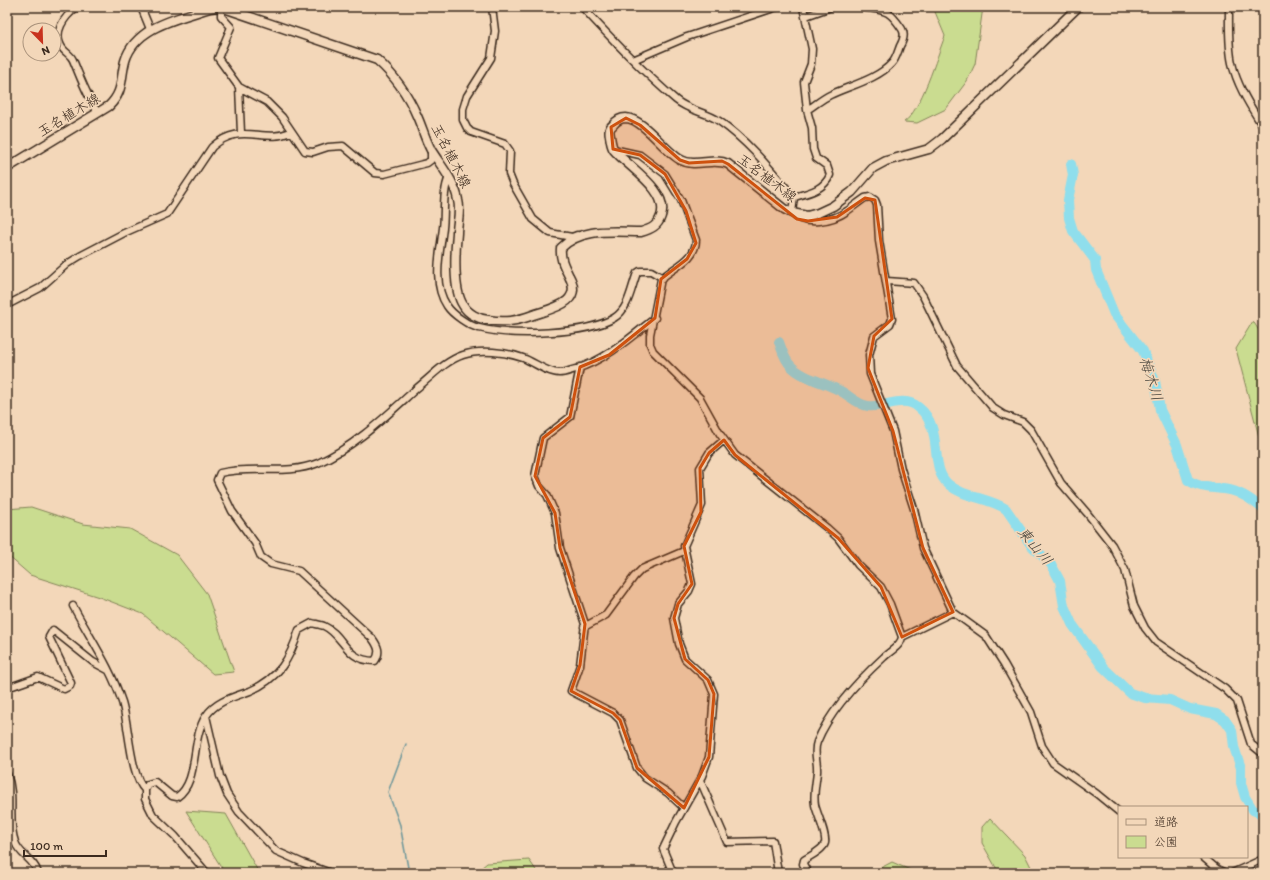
<svg xmlns="http://www.w3.org/2000/svg" width="1270" height="880" viewBox="0 0 1270 880" font-family="Itim,'Klee One',sans-serif">
	<style>
		.green { fill: #cadc90; stroke: #828357 }
		.lines { fill: none; stroke-linecap: round; stroke-linejoin: round }
		.stream { stroke: #6d969a; stroke-width: 1.5 }
		.river { stroke: #8fdeec; stroke-width: 10 }
		.minor-casing { stroke: #3b2a1e; stroke-width: 9 }
		.major-casing { stroke: #3b2a1e; stroke-width: 11 }
		.minor { stroke: #f3d7b9; stroke-width: 6 }
		.major { stroke: #f3d7b9; stroke-width: 8 }
		.marked { fill: #ce520f; fill-opacity: 0.2; stroke: #ce520f; stroke-width: 3; stroke-linejoin: round }
		.labels { text-anchor: middle; dominant-baseline: central; stroke-width: 3.5; stroke-linejoin: round; paint-order: stroke }
		.street-label { font-size: 14px; fill: #3b2a1e; stroke: #f3d7b9 }
		.water-label { font-size: 15px; font-style: italic; fill: #48453d; stroke: #f3d7b9 }
	</style>
	<rect width="100%" height="100%" fill="#f3d7b9"/>
	<filter id="ink" filterUnits="userSpaceOnUse"><feTurbulence type="fractalNoise" baseFrequency=".025" numOctaves="2"/><feDisplacementMap in="SourceGraphic" scale="8" xChannelSelector="R" yChannelSelector="G"/><feConvolveMatrix kernelMatrix="1 2 1 2 8 2 1 2 1" color-interpolation-filters="sRGB"/></filter>
	<g filter="url(#ink)">
		<!-- green -->
		<path class="green" d="M933,7H983L975,64L967,81L946,109L917,123L904,122C921,111 937,56 945,36Z
			M1253,321L1263,337V452L1236,349Z
			M31,507L83,524L130,529L177,555L207,594L234,672L213,674L143,614L99,597L30,575L7,555V509Z
			M186,811L226,814L259,873H225Z
			M990,818L1025,855L1034,873H999L982,843V827Z
			M529,860L538,873H475L487,863Z
			M892,862L917,873H871Z"/>
		<g class="lines">
			<!-- stream -->
			<path class="stream" d="M406,744L388,792L400,825L409,873"/>
			<!-- river -->
			<path class="river" d="M1071,164L1073,175L1068,200L1069,218L1073,231L1095,260L1096,270L1114,314L1143,351L1155,381L1160,410L1177,445L1188,480C1200,489 1215,487 1230,490C1243,493 1253,501 1263,509
				M779,342C782,350 784,359 791,366C803,379 829,383 844,393C852,398 859,405 868,406C885,408 903,395 918,407C945,428 928,467 948,484C964,498 988,497 1006,509L1031,545L1051,564L1060,581L1064,606L1072,624L1103,667L1130,693L1145,698L1170,700L1190,709L1216,714L1225,720L1232,730L1234,747L1241,768V783L1245,797L1253,810L1263,814"/>
			<!-- minor casing -->
			<g class="minor-casing">
				<path id="minor" d="M77,7C65,16 51,33 63,49C66,53 71,55 73,60C81,79 87,96 98,113
					M141,7L150,29
					M221,7V16L231,27L218,58L239,87
					M492,7L495,31L491,58L467,96L463,109V120L467,128L471,132L505,144L510,151L509,174L513,184L533,219L550,233L572,237L577,235
					M582,7C612,39 642,71 676,100C689,111 706,112 719,121C747,140 772,171 794,197L792,213C804,227 833,221 847,211C853,207 859,202 865,198L870,197L875,200L877,205L879,241L892,319L890,324L874,336L869,355L870,374L893,431L901,469L914,509L923,548L953,612L986,636L1004,664L1031,712L1042,746L1053,763L1097,794L1119,812
					M1229,7C1229,25 1228,45 1232,63C1237,86 1251,107 1263,127
					M806,16L831,7
					M633,60L687,37L777,7
					M807,110C815,105 822,99 830,95C849,86 878,79 892,63C896,59 898,51 900,46C903,41 905,34 902,29C888,8 885,11 862,7
					M241,133L239,87L267,102L282,117L305,151L313,152L328,147L343,146L375,173L384,174L427,163L431,160V150
					M613,149L640,155L665,174L681,200L696,240C696,260 673,267 661,279L650,335V344L653,351L700,398L720,434L735,455L827,528L838,538L858,565L881,587L890,604L902,637C901,646 890,651 884,657C859,680 830,710 817,742C813,752 818,762 817,772C816,784 813,793 815,805C817,814 827,835 825,843C823,850 810,856 804,860L803,864L808,873
					M449,177C442,192 445,213 443,228C440,253 432,284 447,306C452,314 469,326 479,328C511,336 585,335 614,318C629,309 631,288 637,273L640,271H651L663,278
					M794,197C808,193 824,190 830,175L827,166L816,158L813,149L812,128L807,110L804,82L811,64L812,49L803,7
					M887,281L914,283L923,296L957,366L993,408L1004,415L1023,422L1031,430L1061,483L1087,513L1112,545L1125,570L1134,606L1145,628L1156,642L1225,689L1237,701L1251,744L1263,754
					M7,305L40,288L67,264L80,256L124,233L167,214L212,147C241,121 262,144 291,132
					M580,367L570,417L543,438L535,476L539,486L547,495L555,513L560,548L585,624L580,665L571,691L613,713L620,720L637,768L645,778L668,793L684,808
					M73,606C90,638 111,668 122,702C129,724 130,776 145,790
					M584,627L606,615L634,577L642,569L684,551
					M902,637L953,612
					M7,688L38,677L64,689L70,686L71,683L49,637L53,630L93,662L108,670
					M206,716L220,776L227,794L239,812L276,851L303,863L331,873
					M7,774C16,798 7,819 15,842C19,855 34,859 38,873
					M700,780L727,842L773,841L778,873
					M1203,857L1217,869L1226,873
					M207,873L175,836L153,815L145,799V790L148,784L155,782L172,796L177,797C200,781 190,740 206,716C216,701 234,697 250,691C279,678 290,659 299,630L312,623C316,624 321,625 324,626C344,635 345,661 375,661C381,652 378,646 372,638L299,571L271,564L261,557L255,543L232,511L217,480L220,473C253,465 286,476 318,463C356,446 387,415 417,388C432,376 445,361 463,355C480,349 506,352 523,358C534,362 547,373 559,373C565,373 571,370 576,369C607,359 630,338 655,318
					M673,873L663,849L676,822L702,776L709,757L714,694L708,680L685,659L679,644L674,618L678,604L689,591L692,584L684,546L702,505L700,468L709,453L724,440
					M1232,873L1263,859"/>
			</g>
			<!-- major casing -->
			<g class="major-casing">
				<path id="major" d="M221,7L377,60C394,75 408,95 417,116C422,127 425,139 431,150C441,166 455,182 458,200C461,212 457,222 457,233C455,252 453,290 463,305C468,314 479,319 488,320C505,323 517,321 533,315C553,308 584,303 569,276C564,266 560,259 561,248C581,227 614,232 641,232C651,229 658,226 661,216C670,191 628,167 614,150C611,146 611,141 610,136C609,131 609,128 613,125C616,121 620,118 626,118C644,119 665,152 681,160C696,168 713,157 728,164L784,209L792,213L807,216L818,213L833,206L852,192L873,168L886,161L929,149L942,139L1078,7
					M7,168L109,106C124,91 120,80 125,61C135,26 180,18 210,8L217,7"/>
			</g>
			<!-- minor -->
			<use href="#minor" class="minor"/>
			<!-- major -->
			<use href="#major" class="major"/>
		</g>
	</g>
	<!-- marked area -->
	<path class="marked" d="M626,118L640,125L680,160L689,163L722,161L728,164L797,219L808,221L837,217L865,198L875,200L892,319L874,336L868,368L893,431L923,548L953,612L902,637L881,587L838,538L735,455L724,440L709,453L700,468L701,512L684,546L692,584L678,604L674,618L685,659L708,680L714,694L709,757L684,808L637,768L620,720L613,713L571,691L580,665L585,624L560,548L555,513L535,476L543,438L570,417L580,367L609,355L655,318L661,279L687,259L696,243L686,211L665,174L640,155L613,149L611,127Z"/>
	<g class="labels">
		<!-- street labels -->
		<g class="street-label">
			<text transform="translate(69 115) rotate(-31)">玉名植木線</text>
			<text transform="translate(451 156) rotate(63)">玉名植木線</text>
			<text transform="translate(767 178) rotate(37)">玉名植木線</text>
		</g>
		<!-- water labels -->
		<g class="water-label">
			<text transform="translate(1151 379) rotate(73)">梅木川</text>
			<text transform="translate(1035 546) rotate(50)">東山川</text>
		</g>
	</g>
	<!-- margin -->
	<rect width="1270" height="880" fill="none" stroke="#f3d7b9" stroke-width="24"/>
	<rect x="12" y="12" width="1246" height="856" fill="none" stroke="#3b2a1e" stroke-width="1.5" filter="url(#ink)"/>
	<!-- legend -->
	<rect x="1118" y="806" width="130" height="52" fill="#f3d7b9" stroke="#a9927b"/>
	<rect x="1126" y="819" width="20" height="6" fill="#f3d7b9" stroke="#a9927b"/>
	<text x="1154" y="826" font-size="12" fill="#3b2a1e">道路</text>
	<rect x="1126" y="836" width="20" height="12" fill="#cadc90" stroke="#a9927b"/>
	<text x="1154" y="846" font-size="12" fill="#3b2a1e">公園</text>
	<!-- north arrow -->
	<g transform="translate(42 42) rotate(157)"><circle r="19" fill="#f3d7b9" stroke="#a9927b"/>
	<path d="M0-3L7 15L0 10L-7 15Z" fill="#c8321e"/>
	<text y="-6" font-size="11" font-weight="bold" text-anchor="middle" fill="#3b2a1e">N</text>
	</g>
	<!-- scale -->
	<path d="M24 850v6h82v-6" fill="none" stroke="#3b2a1e" stroke-width="2"/>
	<text x="30" y="850" font-size="12" fill="#3b2a1e" stroke="#f3d7b9" stroke-width="3" paint-order="stroke">100 m</text>
</svg>
